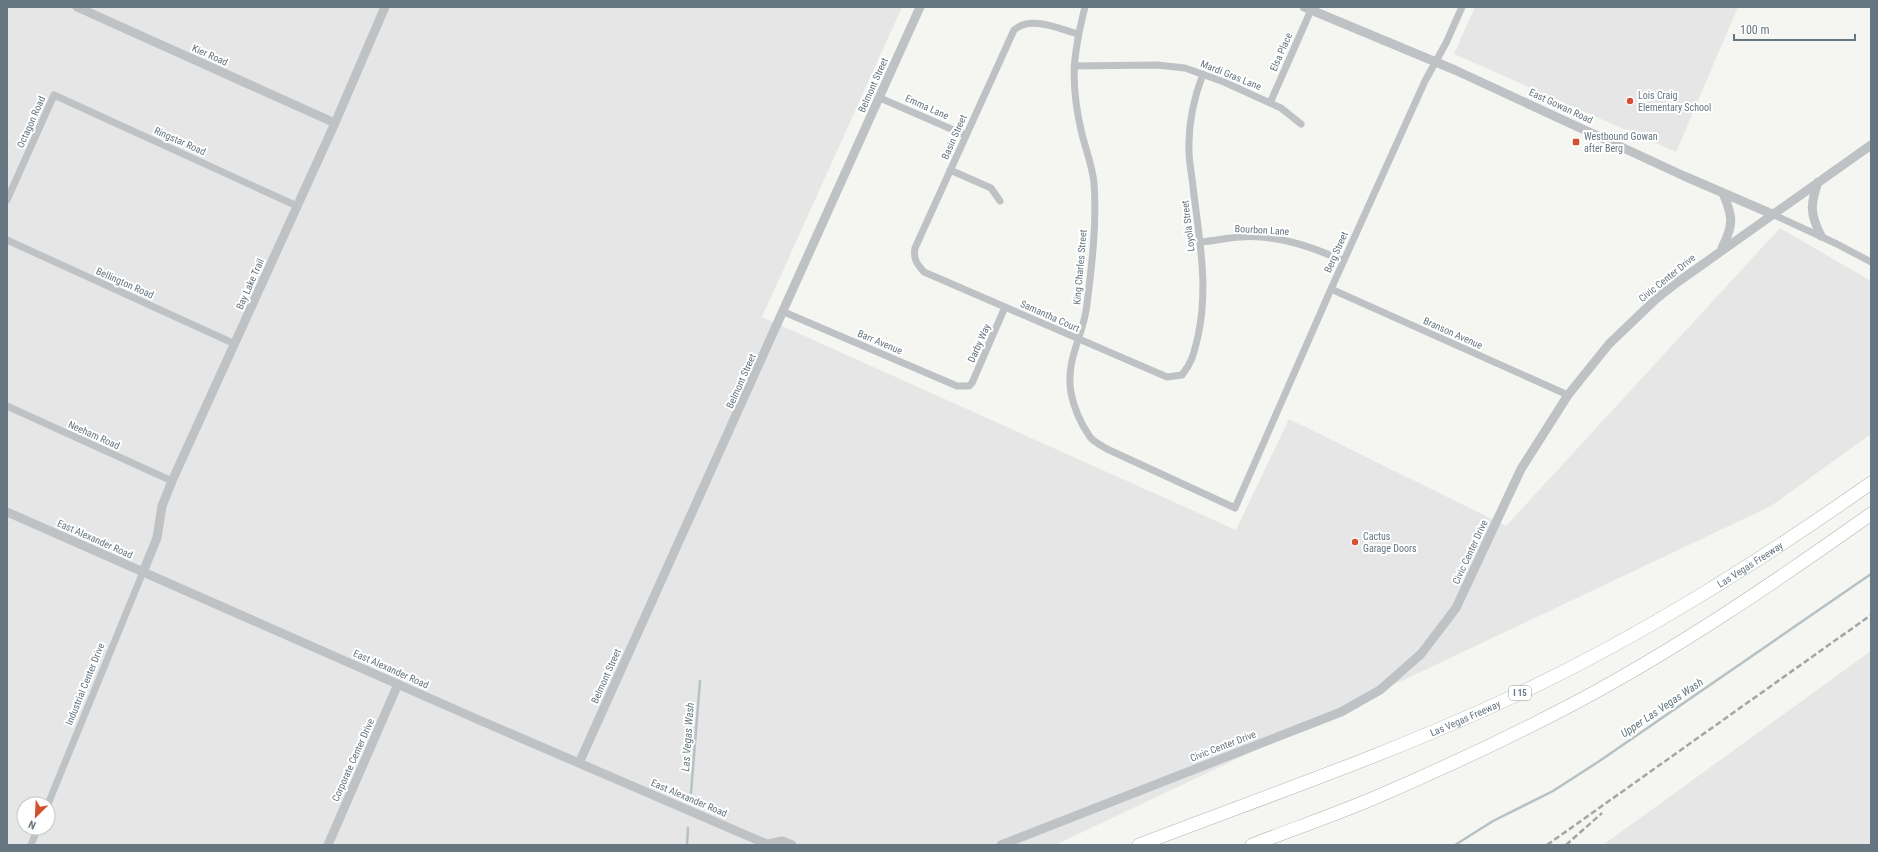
<svg xmlns="http://www.w3.org/2000/svg" width="1878" height="852" viewBox="0 0 1878 852" font-family="'Roboto Condensed',sans-serif">
	<style>
		.built { fill: #e5e6e5; fill-rule: evenodd }
		.lines { fill: none; stroke-linecap: round; stroke-linejoin: round }
		.stream { stroke: #b5c1c4; stroke-width: 2.5 }
		.motorway-casing { stroke: #b1b5b7; stroke-width: 14 }
		.minor { stroke: #bec2c5; stroke-width: 7 }
		.tertiary { stroke: #bec2c5; stroke-width: 9 }
		.motorway { stroke: #fff; stroke-width: 13 }
		.rail { stroke: #a0a6aa; stroke-width: 2.5; stroke-dasharray: 6 3; stroke-linecap: butt }
		.poi-dot { fill: #d55031; stroke: #fff; stroke-width: 1.5 }
		.labels { text-anchor: middle; dominant-baseline: central; stroke-width: 4; stroke-linejoin: round; paint-order: stroke }
		.shield { fill: #fff; stroke: #949fa6; stroke-width: 1 }
		.shield-label { font-size: 9px; font-weight: bold; fill: #667680 }
		.street-label { font-size: 10px; fill: #667680; stroke: #fff }
		.poi-label { font-size: 10px; fill: #667680; stroke: #fff; text-anchor: start }
		.water-label { font-size: 11px; font-style: italic; fill: #62777d; stroke: #fff }
	</style>
	<rect width="100%" height="100%" fill="#f5f5f1"/>
	<!-- built -->
	<path class="built" d="M7,7H902L762,317L1236,530L1289,419L1506,526L1780,228L1871,281V434L1771,506L1055,845H7ZM24,804H48V828H24Z
		M1475,7H1738L1676,152L1454,54Z
		M1871,651V845H1603Z"/>
	<g class="lines">
		<!-- stream -->
		<path class="stream" d="M691,793L700,681
			M687,845L688,828
			M1455,845L1493,821L1553,791L1598,762L1871,574"/>
		<!-- motorway casing -->
		<g class="motorway-casing">
			<g id="motorway">
				<path id="s1" d="M1139,845C1264,797 1392,753 1514,696C1640,637 1757,563 1871,483"/>
				<path d="M1252,845C1293,829 1334,815 1374,798C1442,769 1508,738 1573,704C1677,649 1775,582 1871,514"/>
			</g>
		</g>
		<!-- minor -->
		<path class="minor" d="M1085,7C1073,54 1070,81 1081,130C1085,148 1092,164 1094,183C1097,222 1092,264 1087,304C1084,336 1065,358 1071,393C1074,408 1081,424 1090,437C1094,442 1102,446 1107,449L1235,508L1331,289L1425,81L1446,43L1462,7
			M1078,34C1059,29 1031,15 1014,30L915,248C913,259 917,264 924,272L1167,377L1182,375C1193,361 1194,352 1198,336C1209,287 1199,237 1193,187C1192,175 1189,163 1189,151C1188,123 1193,100 1203,74
			M1074,66L1157,65L1185,68L1224,82L1281,108L1301,124
			M880,98L965,135
			M1270,103L1311,10
			M950,170L991,188L1000,201
			M7,200L54,95L297,206
			M1772,214L1837,244L1871,262
			M7,240L235,344
			M1200,242C1213,241 1227,238 1240,237C1276,234 1311,246 1343,261
			M1331,289L1568,395
			M784,312L957,386H969L972,383L1005,307
			M7,406L172,481
			M48,804L143,572
			M31,845L38,828"/>
		<!-- tertiary -->
		<path class="tertiary" d="M77,7L335,123
			M1304,7L1455,70L1684,176L1772,214
			M1818,182C1810,205 1810,214 1821,236
			M1722,248C1734,224 1733,217 1723,193
			M7,512L479,720L769,845
			M143,572L157,538L162,506L172,481L335,123L385,7
			M579,763L920,7
			M768,844L782,841L792,845
			M328,845L398,684
			M1001,845L1341,712L1380,690L1421,654L1456,608L1521,469L1568,395L1609,344L1656,299L1675,284L1871,145"/>
		<!-- motorway -->
		<use href="#motorway" class="motorway"/>
		<!-- rail -->
		<path class="rail" d="M1547,845L1871,615
			M1566,845L1602,813"/>
	</g>
	<!-- markers -->
	<g class="poi-dot">
		<circle cx="1630" cy="101" r="4"/>
		<rect x="1572" y="138" width="8" height="8" rx="2"/>
		<circle cx="1355" cy="542" r="4"/>
	</g>
	<g class="labels">
		<!-- shield labels -->
		<rect class="shield" x="1509" y="686" width="22" height="14" rx="3"/>
		<g class="shield-label">
			<text x="1520" y="693">I 15</text>
		</g>
		<!-- street labels -->
		<g class="street-label">
			<text transform="translate(1281 52) rotate(-66)">Elsa Place</text>
			<text transform="translate(210 55) rotate(24)">Kier Road</text>
			<text transform="translate(1231 75) rotate(22)">Mardi Gras Lane</text>
			<text transform="translate(873 85) rotate(-66)">Belmont Street</text>
			<text transform="translate(1561 106) rotate(25)">East Gowan Road</text>
			<text transform="translate(927 107) rotate(24)">Emma Lane</text>
			<text transform="translate(31 122) rotate(-66)">Octagon Road</text>
			<text transform="translate(954 137) rotate(-66)">Basin Street</text>
			<text transform="translate(180 141) rotate(24)">Ringstar Road</text>
			<text transform="translate(1188 226) rotate(-97)">Loyola Street</text>
			<text transform="translate(1262 230) rotate(3)">Bourbon Lane</text>
			<text transform="translate(1336 252) rotate(-66)">Berg Street</text>
			<text transform="translate(1080 267) rotate(-85)">King Charles Street</text>
			<text transform="translate(1667 278) rotate(-39)">Civic Center Drive</text>
			<text transform="translate(125 283) rotate(24)">Bellington Road</text>
			<text transform="translate(250 284) rotate(-66)">Bay Lake Trail</text>
			<text transform="translate(1050 316) rotate(24)">Samantha Court</text>
			<text transform="translate(1453 333) rotate(24)">Branson Avenue</text>
			<text transform="translate(880 342) rotate(23)">Barr Avenue</text>
			<text transform="translate(979 343) rotate(-66)">Darby Way</text>
			<text transform="translate(741 381) rotate(-66)">Belmont Street</text>
			<text transform="translate(94 435) rotate(24)">Neeham Road</text>
			<text transform="translate(95 539) rotate(24)">East Alexander Road</text>
			<text transform="translate(1470 552) rotate(-65)">Civic Center Drive</text>
			<text stroke="none"><textPath href="#s1" startOffset="674">Las Vegas Freeway</textPath></text>
			<text transform="translate(391 669) rotate(24)">East Alexander Road</text>
			<text transform="translate(606 676) rotate(-66)">Belmont Street</text>
			<text transform="translate(85 684) rotate(-68)">Industrial Center Drive</text>
			<text stroke="none"><textPath href="#s1" startOffset="350">Las Vegas Freeway</textPath></text>
			<text transform="translate(1223 746) rotate(-21)">Civic Center Drive</text>
			<text transform="translate(353 760) rotate(-66)">Corporate Center Drive</text>
			<text transform="translate(689 798) rotate(23)">East Alexander Road</text>
		</g>
		<!-- poi labels -->
		<g class="poi-label">
			<text x="1638" y="95">Lois Craig<tspan x="1638" dy="12">Elementary School</tspan></text>
			<text x="1584" y="136">Westbound Gowan<tspan x="1584" dy="12">after Berg</tspan></text>
			<text x="1363" y="536">Cactus<tspan x="1363" dy="12">Garage Doors</tspan></text>
		</g>
		<!-- water labels -->
		<g class="water-label">
			<text transform="translate(1662 708) rotate(-34)">Upper Las Vegas Wash</text>
			<text transform="translate(688 737) rotate(-86)">Las Vegas Wash</text>
		</g>
	</g>
	<!-- border -->
	<rect width="1878" height="852" fill="none" stroke="#667680" stroke-width="16"/>
	<!-- north arrow -->
	<g transform="translate(36 816) rotate(204)"><circle r="19" fill="#ffffff" stroke="#c2c8cc"/>
	<path d="M0-3L7 15L0 10L-7 15Z" fill="#d55031"/>
	<text y="-6" font-size="11" font-weight="bold" text-anchor="middle" fill="#667680">N</text>
	</g>
	<!-- scale -->
	<path d="M1734 34v6h121v-6" fill="none" stroke="#667680" stroke-width="2"/>
	<text x="1740" y="34" font-size="12" fill="#667680" stroke="#ffffff" stroke-width="3" paint-order="stroke">100 m</text>
</svg>
